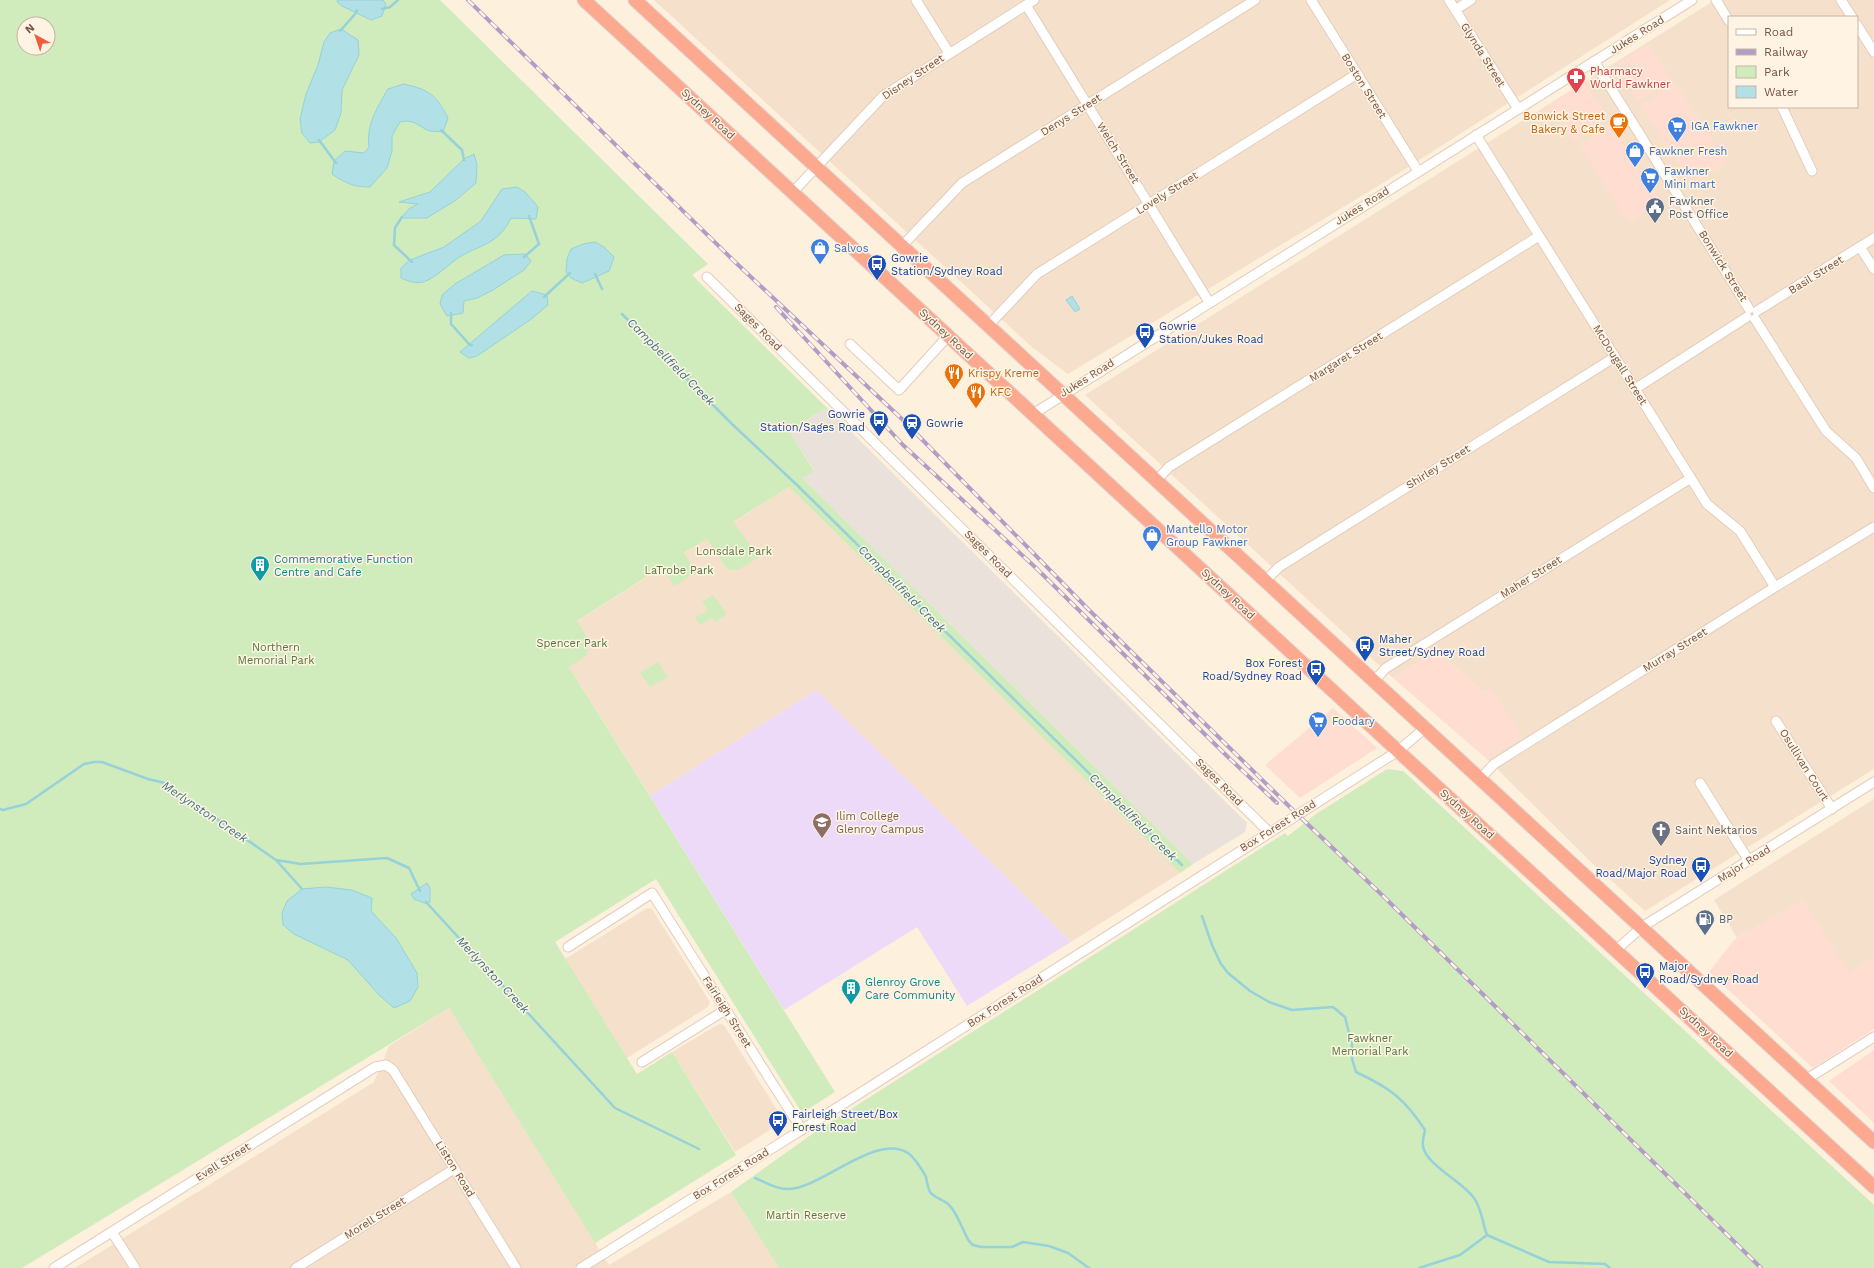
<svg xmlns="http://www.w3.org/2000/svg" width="1874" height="1268" viewBox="0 0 1874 1268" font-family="'Work Sans',sans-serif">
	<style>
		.residential { fill: #f5e1cb; fill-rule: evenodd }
		.commercial { fill: #ffddd0 }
		.industrial { fill: #eae1da }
		.education { fill: #eddaf9 }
		.green { fill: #d0ebbc; fill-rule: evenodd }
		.water { fill: #b1e1e7; stroke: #97d1d9 }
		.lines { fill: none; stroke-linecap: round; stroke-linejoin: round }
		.stream { stroke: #97d1d9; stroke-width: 2.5 }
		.minor-casing { stroke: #e3cdbc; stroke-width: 11 }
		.highway-casing { stroke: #ded6d2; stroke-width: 15 }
		.minor { stroke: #fff; stroke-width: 9 }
		.highway { stroke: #fca990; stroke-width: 13 }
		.rail-casing { stroke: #b29dc6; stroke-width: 4 }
		.rail { stroke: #fff4e4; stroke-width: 2.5; stroke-dasharray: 8; stroke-linecap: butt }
		.labels { text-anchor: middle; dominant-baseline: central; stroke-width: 3; stroke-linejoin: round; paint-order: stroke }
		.street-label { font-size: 11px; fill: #745445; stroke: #fff4e4 }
		.health-label { font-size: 11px; fill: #be3a42; stroke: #fff4e4; text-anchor: start }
		.food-label { font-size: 11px; fill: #c56008; stroke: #fff4e4; text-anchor: start }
		.shop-label { font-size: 11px; fill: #366cbe; stroke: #fff4e4; text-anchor: start }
		.service-label { font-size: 11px; fill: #4e5e75; stroke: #fff4e4; text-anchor: start }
		.transit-label { font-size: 11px; fill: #164399; stroke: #fff4e4; text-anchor: start }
		.park-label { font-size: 11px; fill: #507a3c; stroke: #fff4e4 }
		.culture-label { font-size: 11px; fill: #0d838f; stroke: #fff4e4; text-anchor: start }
		.education-label { font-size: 11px; fill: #785e54; stroke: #fff4e4; text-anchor: start }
		.worship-label { font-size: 11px; fill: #5b616d; stroke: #fff4e4; text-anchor: start }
		.water-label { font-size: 12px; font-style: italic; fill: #3b7782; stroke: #fff4e4 }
	</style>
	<rect width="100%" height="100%" fill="#fdf0dd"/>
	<!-- residential -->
	<path class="residential" d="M654,0H1670L1383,183L1068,374L1033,348Z
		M1715,0H1874V769L1645,911L1592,863L1487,759L1522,737L1484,692L1436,651L1393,678L1085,395ZM1729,17H1857V107H1729Z
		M789,487L1180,873L1071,942L816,690L650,796L551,638Z
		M1874,799V957L1848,974L1802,901L1737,938L1714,900Z
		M647,908L652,909L710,1002L708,1007L627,1058L565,959Z
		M449,1008L609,1265L731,1192L779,1268H75L374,1082L389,1046Z
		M719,1024L724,1025L784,1121L735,1152L672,1052Z"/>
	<!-- commercial -->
	<path class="commercial" d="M1649,44L1672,80L1638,101L1615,66Z
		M1584,81L1609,119L1572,142L1549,105Z
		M1675,82L1724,159L1721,166L1692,184L1641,106Z
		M1613,124L1661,201L1631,221L1626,219L1580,145Z
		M1436,651L1484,692L1491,688L1522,737L1487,759L1393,678Z
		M1333,708L1377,748L1300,798L1265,765Z
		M1803,900L1849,973L1874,957V1029L1813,1068L1709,972L1734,940Z
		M1874,1050V1123L1829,1081Z"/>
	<!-- industrial -->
	<path class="industrial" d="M824,409L829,410L1247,823L1245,832L1193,864L802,478L814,470L789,431Z"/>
	<!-- education -->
	<path class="education" d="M816,690L1011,882L1071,942L967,1006L917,927L784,1010L650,796Z"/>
	<!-- green -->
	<path class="green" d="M0,0H440L708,264L692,275L829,410L824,409L789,431L814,471L802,478L1193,864L1180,873L789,487L733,522L759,557L738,570L727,569L707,539L684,553L696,572L674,586L662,567L577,621L589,640L587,655L569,667L835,1092L802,1113L656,879L555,942L637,1074L672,1052L736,1155L595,1243L449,1008L22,1268H0ZM24,24H48V48H24Z
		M713,595L727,614L716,622L712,618L700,625L695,618L708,610L702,602Z
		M658,662L668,677L650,687L640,673Z
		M1387,769L1403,771L1874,1205V1268H779L731,1192L815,1132L1285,833L1288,836L1316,814Z"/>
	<!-- water -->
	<path class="water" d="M338,0H383L386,4L382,16L371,20L342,6L337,2Z
		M341,29L358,40L359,55L342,90L341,113L335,130L319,142L310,143L302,133L300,119L306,94L318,65L324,42L330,33Z
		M404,84C430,90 436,95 448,118L443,132C438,131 431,132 427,130C416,124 412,119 400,122L392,136V151L387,168L370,187C354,187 345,183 332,174L334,161L345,151L364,153L369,147C366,125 377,108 388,89Z
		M474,154L477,165L476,183L456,200L427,218H401L410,208L418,204L399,202L430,192L464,159Z
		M517,187L525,192L538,207L536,219L511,218C499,243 483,244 461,256C450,263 440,274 428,280C419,285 411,282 401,278V268L410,260L444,247L481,221L502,189Z
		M595,242L604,247L614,257L609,271L582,283L571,278L566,272L567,259L571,249L583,244Z
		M525,254L531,261L524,270L493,290L477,298L464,301L463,313L447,316L440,304L442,295L455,284L504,255Z
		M532,291L547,295L548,305L530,320L477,356L469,358L460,352Z
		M1072,296L1080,309L1075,312L1066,300Z
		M427,883L430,888V902L427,904L414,899L411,894Z
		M326,887L352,890L372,898L371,911L396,938L417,973L418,987L410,1001L394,1008L379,995L348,960L294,934L283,925L282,913L287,901L302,889Z"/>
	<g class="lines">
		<!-- stream -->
		<path class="stream" d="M382,9L390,7L398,0
			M340,31L356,13L357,10
			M441,130L462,150L464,160
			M319,140L336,163
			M402,217L395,228L394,245L412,262
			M524,257L539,244L529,216
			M595,274L602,289
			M544,297L570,273
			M451,313V324L470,345H472
			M622,314L732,424L797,485L1182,865
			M0,809L3,810L26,804L84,764L94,762H102L148,779L165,783L276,860L302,889
			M276,860L301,864L387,858L409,868L420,891
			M426,902L615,1108L699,1149
			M1202,916L1212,945L1221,964L1228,973L1250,991L1269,1002L1292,1010L1333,1007L1345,1017L1352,1045V1059L1356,1072C1390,1088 1404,1098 1425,1130C1424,1135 1422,1141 1423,1146C1425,1164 1463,1182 1474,1198C1482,1209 1482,1222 1487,1235
			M755,1178C765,1182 775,1189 786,1189C819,1191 875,1132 908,1153C914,1157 923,1171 926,1177C927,1182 928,1188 930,1192C934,1198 945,1200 950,1206C957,1213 963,1231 969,1241L973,1245L981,1247H1012L1023,1242L1049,1246L1068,1253L1089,1268
			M1419,1268L1460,1255L1487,1235L1549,1262L1605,1264L1610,1268"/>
		<!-- minor casing -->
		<g class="minor-casing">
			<path id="minor" d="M916,0L949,53
				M1311,0L1418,171
				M1449,0L1518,109
				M1716,0L1729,21
				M1841,0L1852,17
				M1026,5L1209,302
				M1455,10L1471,0
				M1857,25L1874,52
				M1594,61L1749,309
				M1782,107L1812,171
				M1476,135L1707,504L1740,531L1775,587
				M792,193L883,96L1034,0
				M902,246L962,183L1255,0
				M1860,247L1874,269
				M707,277L1269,832
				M1757,311L1874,238
				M1755,319L1826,431L1856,458L1874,488
				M988,326L1037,274L1357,74
				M850,344L899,390L948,336
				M1635,389L1747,317
				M1033,414L1692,0
				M1156,481L1169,467L1539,236
				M1265,581L1279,567L1615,357
				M1374,681L1386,668L1691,478
				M1776,721L1832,809
				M1480,779L1494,764L1775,587L1874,527
				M1700,783L1749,861
				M568,947L652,893L802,1130
				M1616,950L1642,927L1874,782
				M642,1062L725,1010
				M1807,1079L1874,1037
				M112,1232L135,1268
				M54,1268L375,1067L386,1065L393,1070L516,1268
				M296,1268L454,1169
				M581,1268L854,1097L1398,751L1425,728"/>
		</g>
		<!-- highway casing -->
		<g class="highway-casing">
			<path id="highway" d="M584,0L1398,751L1874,1187
				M635,0L1874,1142"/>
		</g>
		<!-- minor -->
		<use href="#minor" class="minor"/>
		<!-- highway -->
		<use href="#highway" class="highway"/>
		<!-- rail casing -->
		<g class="rail-casing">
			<path id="rail" d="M468,0L734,261L903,420L1087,608L1297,814L1382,895L1761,1268
				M776,307L903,445L1035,567L1229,758L1277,803"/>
		</g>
		<!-- rail -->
		<use href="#rail" class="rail"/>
	</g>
	<!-- icons -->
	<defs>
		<g id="pharmacy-pin" transform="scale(1)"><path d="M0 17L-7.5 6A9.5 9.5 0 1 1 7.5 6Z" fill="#e0444e" stroke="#fff4e4"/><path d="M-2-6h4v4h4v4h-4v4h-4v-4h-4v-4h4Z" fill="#fff"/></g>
		<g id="cafe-pin" transform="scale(1)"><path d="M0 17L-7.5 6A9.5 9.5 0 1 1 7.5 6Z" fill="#e8710a" stroke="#fff4e4"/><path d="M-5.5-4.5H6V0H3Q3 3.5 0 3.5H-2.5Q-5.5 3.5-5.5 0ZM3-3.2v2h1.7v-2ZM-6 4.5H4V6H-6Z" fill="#fff"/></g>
		<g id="supermarket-pin" transform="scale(1)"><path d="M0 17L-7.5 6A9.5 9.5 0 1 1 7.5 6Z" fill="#3f7fe0" stroke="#fff4e4"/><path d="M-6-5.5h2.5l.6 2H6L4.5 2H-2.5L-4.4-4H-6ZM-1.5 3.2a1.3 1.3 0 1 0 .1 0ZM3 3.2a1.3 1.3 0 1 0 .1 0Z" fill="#fff"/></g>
		<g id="shop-pin" transform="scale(1)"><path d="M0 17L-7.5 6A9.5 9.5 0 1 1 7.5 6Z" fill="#3f7fe0" stroke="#fff4e4"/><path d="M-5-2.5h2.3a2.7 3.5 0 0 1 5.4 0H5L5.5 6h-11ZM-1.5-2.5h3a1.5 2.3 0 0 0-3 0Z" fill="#fff"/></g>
		<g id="civic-pin" transform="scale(1)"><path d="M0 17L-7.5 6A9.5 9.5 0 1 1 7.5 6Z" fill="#5c6f8a" stroke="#fff4e4"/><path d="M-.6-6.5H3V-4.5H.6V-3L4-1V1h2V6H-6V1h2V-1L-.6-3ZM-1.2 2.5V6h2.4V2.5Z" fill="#fff"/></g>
		<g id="bus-pin" transform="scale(1)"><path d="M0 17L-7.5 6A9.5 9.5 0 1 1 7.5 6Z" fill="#1a4fb4" stroke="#fff4e4"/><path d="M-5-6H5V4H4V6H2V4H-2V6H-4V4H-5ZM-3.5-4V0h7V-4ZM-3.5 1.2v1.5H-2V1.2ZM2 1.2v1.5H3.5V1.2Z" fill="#fff"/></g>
		<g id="restaurant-pin" transform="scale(1)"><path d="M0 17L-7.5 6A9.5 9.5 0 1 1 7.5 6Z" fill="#e8710a" stroke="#fff4e4"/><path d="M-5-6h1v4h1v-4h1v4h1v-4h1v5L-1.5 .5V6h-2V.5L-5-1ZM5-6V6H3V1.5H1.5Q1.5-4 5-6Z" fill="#fff"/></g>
		<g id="station-pin" transform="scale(1)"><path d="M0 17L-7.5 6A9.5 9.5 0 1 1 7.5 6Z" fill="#1a4fb4" stroke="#fff4e4"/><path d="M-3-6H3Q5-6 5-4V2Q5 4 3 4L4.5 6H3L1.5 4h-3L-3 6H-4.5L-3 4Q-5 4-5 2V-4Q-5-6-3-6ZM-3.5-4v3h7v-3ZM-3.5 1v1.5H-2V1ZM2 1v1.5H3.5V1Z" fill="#fff"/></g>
		<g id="building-pin" transform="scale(1)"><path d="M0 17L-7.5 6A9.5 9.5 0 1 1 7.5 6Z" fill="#0f9aa8" stroke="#fff4e4"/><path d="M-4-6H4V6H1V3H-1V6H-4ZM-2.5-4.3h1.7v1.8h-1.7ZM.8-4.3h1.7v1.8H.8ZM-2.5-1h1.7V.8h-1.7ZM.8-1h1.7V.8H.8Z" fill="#fff"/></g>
		<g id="school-pin" transform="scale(1)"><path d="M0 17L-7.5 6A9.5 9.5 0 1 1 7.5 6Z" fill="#8d6e63" stroke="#fff4e4"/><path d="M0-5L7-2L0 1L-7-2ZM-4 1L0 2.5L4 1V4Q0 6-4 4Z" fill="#fff"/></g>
		<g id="church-pin" transform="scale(1)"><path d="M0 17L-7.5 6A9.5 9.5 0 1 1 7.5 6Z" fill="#6b7280" stroke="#fff4e4"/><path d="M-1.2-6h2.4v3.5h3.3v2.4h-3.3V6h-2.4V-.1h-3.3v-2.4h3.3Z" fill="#fff"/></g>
		<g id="fuel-pin" transform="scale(1)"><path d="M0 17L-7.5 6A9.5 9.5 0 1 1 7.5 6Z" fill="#5c6f8a" stroke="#fff4e4"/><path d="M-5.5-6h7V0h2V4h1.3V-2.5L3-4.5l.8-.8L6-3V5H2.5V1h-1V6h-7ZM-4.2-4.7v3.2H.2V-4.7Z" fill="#fff"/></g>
	</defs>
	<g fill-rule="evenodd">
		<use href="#pharmacy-pin" x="1576" y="77"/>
		<use href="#cafe-pin" x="1619" y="122"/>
		<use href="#supermarket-pin" x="1677" y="126"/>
		<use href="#shop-pin" x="1635" y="151"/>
		<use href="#supermarket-pin" x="1650" y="177"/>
		<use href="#civic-pin" x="1655" y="207"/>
		<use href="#shop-pin" x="820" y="248"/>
		<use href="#bus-pin" x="877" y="264"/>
		<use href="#bus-pin" x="1145" y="332"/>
		<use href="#restaurant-pin" x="954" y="373"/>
		<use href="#restaurant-pin" x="976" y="392"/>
		<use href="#bus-pin" x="879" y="420"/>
		<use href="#station-pin" x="912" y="423"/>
		<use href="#shop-pin" x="1152" y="535"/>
		<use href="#building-pin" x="260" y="565"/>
		<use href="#bus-pin" x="1365" y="645"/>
		<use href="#bus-pin" x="1316" y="669"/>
		<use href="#supermarket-pin" x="1318" y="721"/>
		<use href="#school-pin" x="822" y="822"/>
		<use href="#church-pin" x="1661" y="830"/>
		<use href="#bus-pin" x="1701" y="866"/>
		<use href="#fuel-pin" x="1705" y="919"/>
		<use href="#bus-pin" x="1645" y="972"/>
		<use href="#building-pin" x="851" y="988"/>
		<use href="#bus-pin" x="778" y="1120"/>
	</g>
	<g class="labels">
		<!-- street labels -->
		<g class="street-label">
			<text transform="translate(1637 35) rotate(-32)">Jukes Road</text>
			<text transform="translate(1483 55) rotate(58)">Glynda Street</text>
			<text transform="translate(913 77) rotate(-34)">Disney Street</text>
			<text transform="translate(1364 86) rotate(58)">Boston Street</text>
			<text transform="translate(708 114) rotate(43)">Sydney Road</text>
			<text transform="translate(1071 115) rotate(-32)">Denys Street</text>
			<text transform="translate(1118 153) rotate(58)">Welch Street</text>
			<text transform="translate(1167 193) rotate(-32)">Lovely Street</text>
			<text transform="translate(1362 206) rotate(-32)">Jukes Road</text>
			<text transform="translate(1723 266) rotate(58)">Bonwick Street</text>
			<text transform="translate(1816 275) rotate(-32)">Basil Street</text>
			<text transform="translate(758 327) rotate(45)">Sages Road</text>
			<text transform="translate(946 334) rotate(43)">Sydney Road</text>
			<text transform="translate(1346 357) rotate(-32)">Margaret Street</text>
			<text transform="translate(1620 365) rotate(58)">McDougall Street</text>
			<text transform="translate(1087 378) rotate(-32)">Jukes Road</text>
			<text transform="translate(1438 467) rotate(-32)">Shirley Street</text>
			<text transform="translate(988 554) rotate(45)">Sages Road</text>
			<text transform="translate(1531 577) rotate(-32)">Maher Street</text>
			<text transform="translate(1228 594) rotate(43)">Sydney Road</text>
			<text transform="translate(1675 650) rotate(-32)">Murray Street</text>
			<text transform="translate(1804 765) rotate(58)">Osullivan Court</text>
			<text transform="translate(1219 782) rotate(45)">Sages Road</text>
			<text transform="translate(1467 814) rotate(42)">Sydney Road</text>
			<text transform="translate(1278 826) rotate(-32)">Box Forest Road</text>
			<text transform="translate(1744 864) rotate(-32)">Major Road</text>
			<text transform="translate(1005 1001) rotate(-33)">Box Forest Road</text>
			<text transform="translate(727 1012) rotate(58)">Fairleigh Street</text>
			<text transform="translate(1706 1032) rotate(43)">Sydney Road</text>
			<text transform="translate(223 1162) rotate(-32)">Evell Street</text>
			<text transform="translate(455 1169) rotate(58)">Liston Road</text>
			<text transform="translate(731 1174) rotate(-32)">Box Forest Road</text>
			<text transform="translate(375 1218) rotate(-32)">Morell Street</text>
		</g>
		<!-- health labels -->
		<g class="health-label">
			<text x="1590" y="71">Pharmacy<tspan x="1590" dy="13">World Fawkner</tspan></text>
		</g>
		<!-- food labels -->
		<g class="food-label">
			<text x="1605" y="116" text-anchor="end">Bonwick Street<tspan x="1605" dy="13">Bakery &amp; Cafe</tspan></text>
			<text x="968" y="373">Krispy Kreme</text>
			<text x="990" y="392">KFC</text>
		</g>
		<!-- shop labels -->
		<g class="shop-label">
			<text x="1691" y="126">IGA Fawkner</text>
			<text x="1649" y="151">Fawkner Fresh</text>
			<text x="1664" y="171">Fawkner<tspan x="1664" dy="13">Mini mart</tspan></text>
			<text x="834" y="248">Salvos</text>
			<text x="1166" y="529">Mantello Motor<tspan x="1166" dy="13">Group Fawkner</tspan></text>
			<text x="1332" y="721">Foodary</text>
		</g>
		<!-- service labels -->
		<g class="service-label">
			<text x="1669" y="201">Fawkner<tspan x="1669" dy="13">Post Office</tspan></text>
			<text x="1719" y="919">BP</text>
		</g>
		<!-- transit labels -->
		<g class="transit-label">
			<text x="891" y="258">Gowrie<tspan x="891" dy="13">Station/Sydney Road</tspan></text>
			<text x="1159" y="326">Gowrie<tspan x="1159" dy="13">Station/Jukes Road</tspan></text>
			<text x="865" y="414" text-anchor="end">Gowrie<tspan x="865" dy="13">Station/Sages Road</tspan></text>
			<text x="926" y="423">Gowrie</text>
			<text x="1379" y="639">Maher<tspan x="1379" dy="13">Street/Sydney Road</tspan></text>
			<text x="1302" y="663" text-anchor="end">Box Forest<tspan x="1302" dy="13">Road/Sydney Road</tspan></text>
			<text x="1687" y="860" text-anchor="end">Sydney<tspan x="1687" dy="13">Road/Major Road</tspan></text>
			<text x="1659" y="966">Major<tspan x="1659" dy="13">Road/Sydney Road</tspan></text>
			<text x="792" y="1114">Fairleigh Street/Box<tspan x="792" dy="13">Forest Road</tspan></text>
		</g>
		<!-- park labels -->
		<g class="park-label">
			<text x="734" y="551">Lonsdale Park</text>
			<text x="679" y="570">LaTrobe Park</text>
			<text x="572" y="643">Spencer Park</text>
			<text x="276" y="647">Northern<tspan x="276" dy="13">Memorial Park</tspan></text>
			<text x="1370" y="1038">Fawkner<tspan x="1370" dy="13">Memorial Park</tspan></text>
			<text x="806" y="1215">Martin Reserve</text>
		</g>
		<!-- culture labels -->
		<g class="culture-label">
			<text x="274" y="559">Commemorative Function<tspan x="274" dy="13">Centre and Cafe</tspan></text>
			<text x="865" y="982">Glenroy Grove<tspan x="865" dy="13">Care Community</tspan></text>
		</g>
		<!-- education labels -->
		<g class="education-label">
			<text x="836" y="816">Ilim College<tspan x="836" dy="13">Glenroy Campus</tspan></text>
		</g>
		<!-- worship labels -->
		<g class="worship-label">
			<text x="1675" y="830">Saint Nektarios</text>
		</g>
		<!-- water labels -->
		<g class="water-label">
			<text transform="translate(671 362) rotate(45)">Campbellfield Creek</text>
			<text transform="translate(902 589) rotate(45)">Campbellfield Creek</text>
			<text transform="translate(205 812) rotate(34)">Merlynston Creek</text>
			<text transform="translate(1133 817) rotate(45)">Campbellfield Creek</text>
			<text transform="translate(493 975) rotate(47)">Merlynston Creek</text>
		</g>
	</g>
	<!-- legend -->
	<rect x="1728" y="16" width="130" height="92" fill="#fff4e4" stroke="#c7b4a4"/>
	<rect x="1736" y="29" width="20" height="6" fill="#ffffff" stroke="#c7b4a4"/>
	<text x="1764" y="36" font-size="12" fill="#745445">Road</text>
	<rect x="1736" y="49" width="20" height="6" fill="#b29dc6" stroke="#c7b4a4"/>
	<text x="1764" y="56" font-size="12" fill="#745445">Railway</text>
	<rect x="1736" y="66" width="20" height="12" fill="#d0ebbc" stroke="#c7b4a4"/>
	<text x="1764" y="76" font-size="12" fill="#745445">Park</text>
	<rect x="1736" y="86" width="20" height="12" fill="#b1e1e7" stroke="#c7b4a4"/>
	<text x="1764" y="96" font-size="12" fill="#745445">Water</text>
	<!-- north arrow -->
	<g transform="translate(36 36) rotate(320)"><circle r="19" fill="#fff4e4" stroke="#c7b4a4"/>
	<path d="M0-3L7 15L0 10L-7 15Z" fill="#ef5e3a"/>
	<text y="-6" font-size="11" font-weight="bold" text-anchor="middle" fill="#745445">N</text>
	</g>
</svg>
